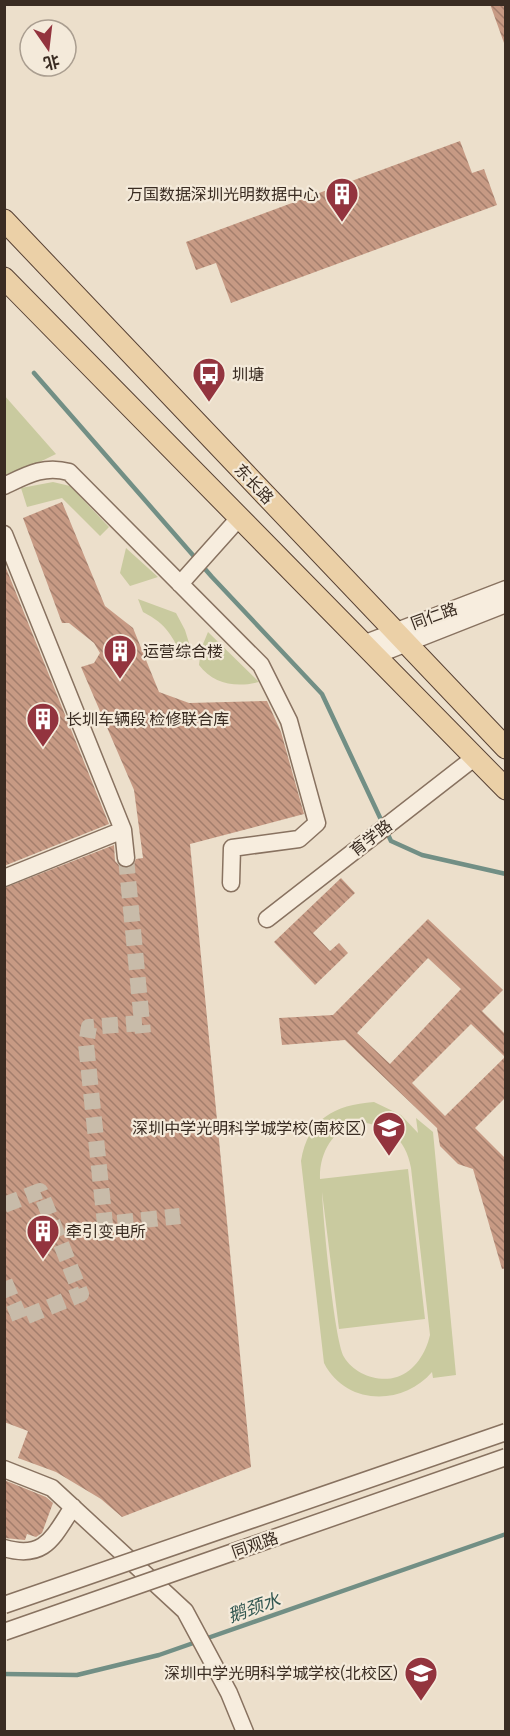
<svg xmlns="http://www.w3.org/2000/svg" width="510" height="1736" viewBox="0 0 510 1736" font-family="Bitter,'Noto Sans SC',serif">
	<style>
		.grass { fill: #c9ca9f; fill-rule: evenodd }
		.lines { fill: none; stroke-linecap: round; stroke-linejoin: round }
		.stream { stroke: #728f85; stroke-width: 4.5 }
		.building { fill: url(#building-back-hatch); fill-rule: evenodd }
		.minor-tunnel { stroke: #c8bba9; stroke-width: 16; stroke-dasharray: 16 8; stroke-linecap: butt }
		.minor-casing { stroke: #887260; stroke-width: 19 }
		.major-casing { stroke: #574134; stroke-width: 23 }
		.minor { stroke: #f7edde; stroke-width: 16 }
		.major { stroke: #ebd0a7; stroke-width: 21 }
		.minor-bridge-casing { stroke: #887260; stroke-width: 19; stroke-linecap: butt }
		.minor-bridge { stroke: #f7edde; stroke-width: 16 }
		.labels { text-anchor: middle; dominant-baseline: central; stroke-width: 4.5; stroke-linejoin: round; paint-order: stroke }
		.poi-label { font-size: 16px; fill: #3a2c22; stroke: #f4eada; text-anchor: start }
		.street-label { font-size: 16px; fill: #3a2c22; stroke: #f4eada }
		.water-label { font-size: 18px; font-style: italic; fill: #335852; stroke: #f4eada }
	</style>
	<defs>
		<pattern id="building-back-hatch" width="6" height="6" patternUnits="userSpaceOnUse" patternTransform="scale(1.5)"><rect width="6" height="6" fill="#c79a84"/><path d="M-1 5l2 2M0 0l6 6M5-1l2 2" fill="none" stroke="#a37e6c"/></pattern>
	</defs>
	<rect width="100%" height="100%" fill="#ecdfcb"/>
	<!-- grass -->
	<path class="grass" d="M4,395L56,454L5,479Z
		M53,482L70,486L109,527L100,536L62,498L27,507L21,488Z
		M126,548L158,577L130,586L120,573Z
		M138,599L176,613L185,630L194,659L184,660C172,636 168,625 143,612Z
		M208,632L259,682C236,688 213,684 199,665L201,649Z
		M374,1102L401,1115L418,1133L416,1118L433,1132L456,1375L433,1378L432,1372C403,1406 346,1406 324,1363L301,1161C308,1119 334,1105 374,1102ZM357,1122C387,1124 406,1138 411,1168L430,1335C426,1353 415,1371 397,1377C378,1383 354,1374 344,1357C334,1340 323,1217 322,1192L339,1329L425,1319L408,1169L320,1179C319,1154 332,1130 357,1122Z"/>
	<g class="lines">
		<!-- stream -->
		<path class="stream" d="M34,373L212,577L322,694L391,841L422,855L506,874
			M4,1674L77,1675L159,1655L506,1534"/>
	</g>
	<!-- building -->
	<path class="building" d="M490,4H506V43H504Z
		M460,141L472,173L484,169L497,205L231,303L216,263L196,270L186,242Z
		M62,502L105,606L133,628L159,692L189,703L267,701L281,732L304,814L190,844L251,1467L122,1517L101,1499L56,1472L18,1458L28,1431L4,1422V888L114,845L115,861L121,867H132L136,859L143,858L134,790L81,667L94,663L100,653L94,643L69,623H62L23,518Z
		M4,563L109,824L4,866Z
		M341,878L355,893L313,933L330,951L339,943L348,953L315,985L274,942Z
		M428,919L503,990L482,1011L506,1035V1097L475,1128L506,1159V1268L502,1269L473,1169L458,1164L440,1146L437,1128L345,1040L282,1045L279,1018L333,1015ZM428,958L461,989L390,1064L357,1033ZM471,1024L505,1057L445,1116L412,1083Z
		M4,1480L46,1497L53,1503L42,1533L36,1537L27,1534L25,1540L4,1538Z"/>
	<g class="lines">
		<!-- minor-tunnel -->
		<path class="minor-tunnel" d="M126,858L143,1033
			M142,1023L89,1027L86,1044L105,1224L180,1216
			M4,1205L40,1191L81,1294L20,1319L4,1280"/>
		<!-- minor casing -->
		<g class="minor-casing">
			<path id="minor" d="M4,486C27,475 44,465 69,472L261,665L289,721L317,823L299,839L232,848L231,883
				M4,534L123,830L4,878
				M180,584L239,518
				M363,644L506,589
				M374,656L506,604
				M123,830L126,858
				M267,919L474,758
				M4,1469L52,1488L185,1611L229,1693L245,1732
				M4,1548C45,1560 53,1537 73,1507"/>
		</g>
		<!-- major casing -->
		<g class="major-casing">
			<path id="major" d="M4,220L506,748
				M4,278L506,789"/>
		</g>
		<!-- minor -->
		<use href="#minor" class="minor"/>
		<!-- major -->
		<use href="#major" class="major"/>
		<!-- minor-bridge casing -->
		<g class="minor-bridge-casing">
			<path id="minor-bridge" d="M4,1605L506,1432
				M4,1632L506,1457"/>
		</g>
		<!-- minor-bridge -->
		<use href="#minor-bridge" class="minor-bridge"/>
	</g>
	<!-- icons -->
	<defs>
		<g id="building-pin" transform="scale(1.725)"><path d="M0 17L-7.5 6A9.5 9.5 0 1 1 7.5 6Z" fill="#93343e" stroke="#f4eada"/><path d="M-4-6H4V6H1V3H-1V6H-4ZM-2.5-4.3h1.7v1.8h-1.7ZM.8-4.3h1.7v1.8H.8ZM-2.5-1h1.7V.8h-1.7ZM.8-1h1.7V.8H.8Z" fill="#fff"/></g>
		<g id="bus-pin" transform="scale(1.725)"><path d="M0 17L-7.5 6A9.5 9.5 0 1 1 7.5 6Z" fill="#93343e" stroke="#f4eada"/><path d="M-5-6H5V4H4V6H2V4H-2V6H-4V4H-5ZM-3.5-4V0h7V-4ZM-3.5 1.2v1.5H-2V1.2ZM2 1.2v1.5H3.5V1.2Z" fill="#fff"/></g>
		<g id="school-pin" transform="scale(1.725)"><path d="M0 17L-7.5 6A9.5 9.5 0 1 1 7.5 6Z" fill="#93343e" stroke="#f4eada"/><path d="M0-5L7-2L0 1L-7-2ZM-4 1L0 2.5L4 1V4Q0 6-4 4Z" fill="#fff"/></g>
	</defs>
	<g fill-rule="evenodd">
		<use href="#building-pin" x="342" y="194"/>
		<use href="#bus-pin" x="209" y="374"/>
		<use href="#building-pin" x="120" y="651"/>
		<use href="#building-pin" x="43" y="719"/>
		<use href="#school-pin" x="389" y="1128"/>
		<use href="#building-pin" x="43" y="1231"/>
		<use href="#school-pin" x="421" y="1673"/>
	</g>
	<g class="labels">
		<!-- poi labels -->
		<g class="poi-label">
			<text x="319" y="194" text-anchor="end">万国数据深圳光明数据中心</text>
			<text x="232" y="374">圳塘</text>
			<text x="143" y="651">运营综合楼</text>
			<text x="66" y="719">长圳车辆段 检修联合库</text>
			<text x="366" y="1128" text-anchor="end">深圳中学光明科学城学校(南校区)</text>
			<text x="66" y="1231">牵引变电所</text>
			<text x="398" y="1673" text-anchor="end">深圳中学光明科学城学校(北校区)</text>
		</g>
		<!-- street labels -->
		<g class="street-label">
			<text transform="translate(254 484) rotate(47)">东长路</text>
			<text transform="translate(434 616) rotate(-20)">同仁路</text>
			<text transform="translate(371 838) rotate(-38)">育学路</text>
			<text transform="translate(255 1545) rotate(-19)">同观路</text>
		</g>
		<!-- water labels -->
		<g class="water-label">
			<text transform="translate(254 1608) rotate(-19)">鹅颈水</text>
		</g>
	</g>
	<!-- border -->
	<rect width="510" height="1736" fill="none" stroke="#3a2c22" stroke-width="12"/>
	<!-- north arrow -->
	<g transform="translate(48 48) rotate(166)"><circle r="28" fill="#f4eada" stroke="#aa9e90" stroke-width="1.5"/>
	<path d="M0-4.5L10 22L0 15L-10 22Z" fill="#93343e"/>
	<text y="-9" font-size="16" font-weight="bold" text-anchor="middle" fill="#3a2c22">北</text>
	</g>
</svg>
